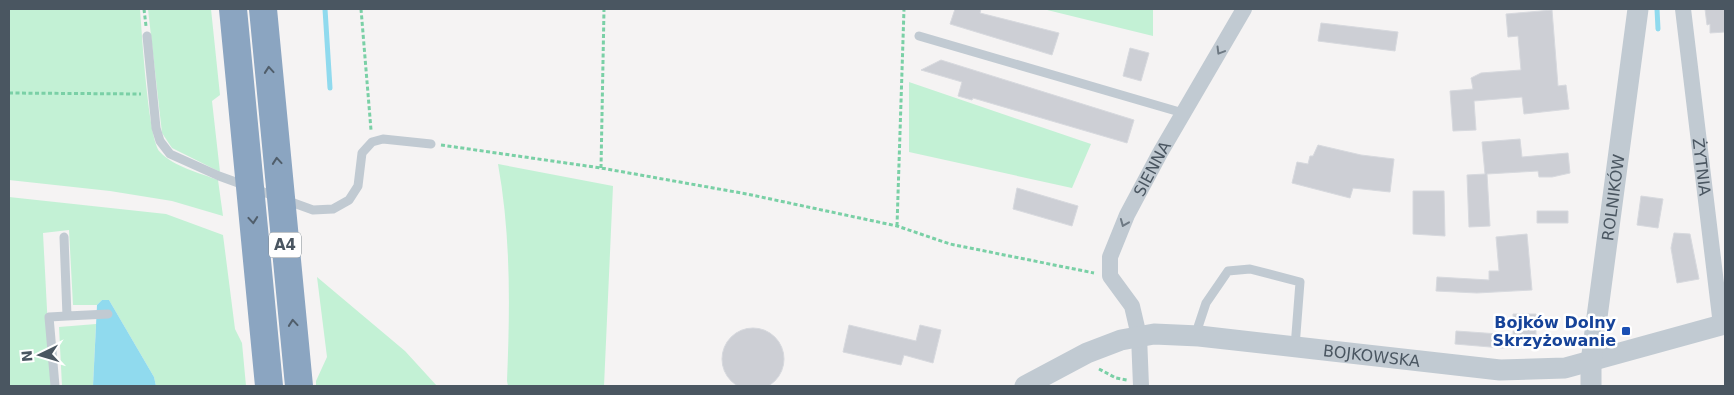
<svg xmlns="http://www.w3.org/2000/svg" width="1734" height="395" viewBox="0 0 1734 395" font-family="'DejaVu Sans',sans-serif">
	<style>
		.green { fill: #c3f1d5 }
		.water { fill: #90daee }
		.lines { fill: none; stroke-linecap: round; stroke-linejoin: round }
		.stream { stroke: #90daee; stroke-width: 5 }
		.building { fill: #cdcfd5; stroke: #d7d9de }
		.path { stroke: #7ad0a6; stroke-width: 3; stroke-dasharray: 4 2.5; stroke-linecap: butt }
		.service { stroke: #c1cad2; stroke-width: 9 }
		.minor { stroke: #c1cad2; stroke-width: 16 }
		.tertiary { stroke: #c1cad2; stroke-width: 21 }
		.motorway { stroke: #8ba5c1; stroke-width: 28 }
		.oneway { stroke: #6e7983 }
		.oneway2 { stroke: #505e6b }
		.transit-dot { fill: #1a4fb4; stroke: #fff; stroke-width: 2 }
		.labels { text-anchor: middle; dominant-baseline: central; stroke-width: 5; stroke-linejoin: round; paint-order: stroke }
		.shield { fill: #fff; stroke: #808990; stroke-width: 1 }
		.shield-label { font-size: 15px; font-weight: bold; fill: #4a5661 }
		.street-label { font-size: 16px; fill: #4a5661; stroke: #fff }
		.transit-label { font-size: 16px; font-weight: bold; fill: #164399; stroke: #fff; text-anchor: end }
	</style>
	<rect width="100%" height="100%" fill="#f5f3f3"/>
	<!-- green -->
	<path class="green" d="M9,9H140C142,33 148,139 160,152C174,167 200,173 218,180L223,216L172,201L110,191L9,180Z
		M148,9H211L220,95L212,101L220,172L172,148L162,133Z
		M1043,9H1153V36Z
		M909,82L1091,144L1072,188L909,152Z
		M498,164L613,186L604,386H508L507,381C510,308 511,236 498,164Z
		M9,197L166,214L223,235L235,329L242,343L246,386H156L154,377L109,300H102L97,305H73L69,230L43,233L51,386H9Z
		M317,277L405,351L437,386H316V381L327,357Z
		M96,324L93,386H62L59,327Z"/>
	<!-- water -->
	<path class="water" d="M102,300H109L154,377L156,386H93L97,305Z"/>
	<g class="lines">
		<!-- stream -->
		<path class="stream" d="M325,9L330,88
			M1657,9L1658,29"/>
	</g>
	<!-- building -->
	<path class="building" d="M955,9H981L980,13L1059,33L1052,55L950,24Z
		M1705,9H1725V32L1710,33V24L1707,25Z
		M1552,10L1558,86L1566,85L1569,109L1524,114L1522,97L1474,101L1476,130L1453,131L1450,91L1473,89L1471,78L1481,73L1521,70L1518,36L1508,37L1506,14Z
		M1321,23L1398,32L1395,51L1318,41Z
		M1130,48L1149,53L1141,81L1123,76Z
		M941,60L1134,120L1127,143L973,98L972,100L958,96L962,82L921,70Z
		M1520,139L1522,157L1568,153L1570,173L1552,177H1539L1538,171L1487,174L1490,226L1469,227L1467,175L1485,174L1482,142Z
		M1318,145L1361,155L1394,159L1390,192L1353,188L1350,198L1292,183L1297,162L1308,164L1310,156H1313Z
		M1017,188L1078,206L1072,226L1013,209Z
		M1413,191H1444L1445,236L1413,234Z
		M1641,196L1663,199L1658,228L1637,225Z
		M1537,211H1568V223H1537Z
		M1674,233L1690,234L1699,279L1677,283L1671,248Z
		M1527,234L1532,290L1477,293L1436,291L1437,277L1489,280V271H1499L1496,237Z
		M1513,314H1536V337H1545L1544,347L1502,348L1455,344L1456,331L1513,335Z
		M849,325L916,341L920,325L941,330L933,363L904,355L901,365L843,352Z
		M722 359a31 31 0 1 1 62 0a31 31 0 1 1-62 0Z"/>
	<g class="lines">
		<!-- path -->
		<path class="path" d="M144,9L146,26
			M361,9L371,130
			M9,93L141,94
			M441,145L601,168L747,194L897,226L950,244L1094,273
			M601,168L604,9
			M897,226L904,9
			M1099,369L1116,378L1127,380"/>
		<!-- service -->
		<path class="service" d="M147,36L156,128L160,141L170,154L219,176L313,210L333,209L349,200L358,186L362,153L372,142L383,139L431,144
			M919,36L1183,113
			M64,237L67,316L108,314
			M1195,336L1206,303L1228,271L1250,269L1300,282L1295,347
			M55,386L49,317L67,316"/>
		<!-- minor -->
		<g class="minor">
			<path id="s1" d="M1683,9L1721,325"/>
			<path id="s2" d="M1141,386L1139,336L1132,306L1110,276V257L1127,215L1160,153L1244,9"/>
		</g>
		<!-- tertiary -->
		<g class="tertiary">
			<path id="s3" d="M1025,386L1087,353L1121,340L1154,334L1199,336L1500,370L1565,368L1725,324"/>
			<path id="s4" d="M1591,386V362L1638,9"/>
		</g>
		<!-- motorway -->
		<path class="motorway" d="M233,9L269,386
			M263,9L299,386"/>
	</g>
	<!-- one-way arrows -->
	<defs><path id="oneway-chevron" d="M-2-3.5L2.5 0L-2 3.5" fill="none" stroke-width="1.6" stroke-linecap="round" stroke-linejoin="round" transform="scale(1.25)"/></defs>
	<g class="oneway">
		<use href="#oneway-chevron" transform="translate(1220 51) rotate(121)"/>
		<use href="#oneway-chevron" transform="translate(1124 223) rotate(112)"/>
	</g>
	<g class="oneway2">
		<use href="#oneway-chevron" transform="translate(269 70) rotate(-95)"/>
		<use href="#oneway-chevron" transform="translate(277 161) rotate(-95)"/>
		<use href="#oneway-chevron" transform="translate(253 220) rotate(85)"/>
		<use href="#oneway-chevron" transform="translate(293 323) rotate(-95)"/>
	</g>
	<!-- markers -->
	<rect class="transit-dot" x="1621" y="326" width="10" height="10" rx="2.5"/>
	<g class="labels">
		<!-- shield labels -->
		<rect class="shield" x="269" y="232.5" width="32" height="25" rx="4"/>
		<g class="shield-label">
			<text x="285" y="245">A4</text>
		</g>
		<!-- street labels -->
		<g class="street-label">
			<text stroke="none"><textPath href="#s1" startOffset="159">ŻYTNIA</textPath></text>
			<text stroke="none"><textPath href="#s2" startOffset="235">SIENNA</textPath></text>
			<text stroke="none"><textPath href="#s4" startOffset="190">ROLNIKÓW</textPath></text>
			<text stroke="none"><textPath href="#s3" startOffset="359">BOJKOWSKA</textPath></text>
		</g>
		<!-- transit labels -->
		<g class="transit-label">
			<text x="1616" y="322">Bojków Dolny<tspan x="1616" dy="18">Skrzyżowanie</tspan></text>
		</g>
	</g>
	<!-- border -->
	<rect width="1734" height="395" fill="none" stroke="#4a5661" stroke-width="20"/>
	<!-- north arrow -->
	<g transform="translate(40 355) rotate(265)" stroke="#ffffff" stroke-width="4" paint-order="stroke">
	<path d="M0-4L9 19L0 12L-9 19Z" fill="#4a5661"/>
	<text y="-8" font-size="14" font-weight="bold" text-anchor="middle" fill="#4a5661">N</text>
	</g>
</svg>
